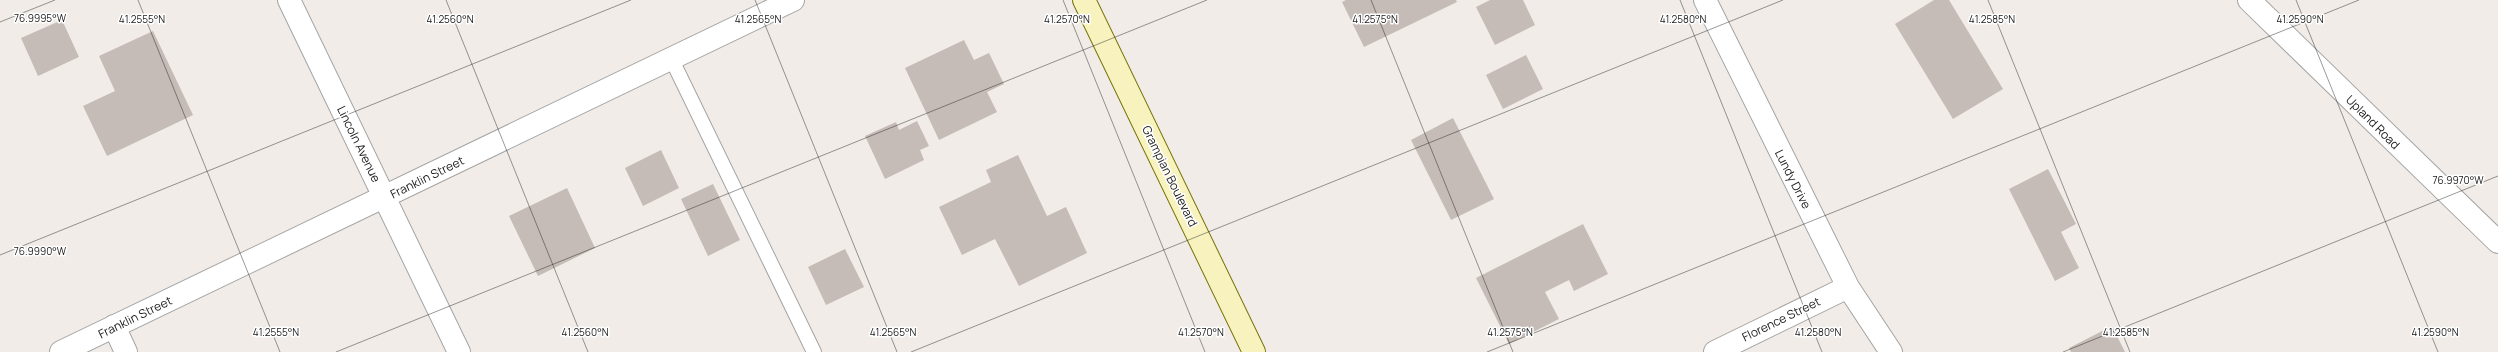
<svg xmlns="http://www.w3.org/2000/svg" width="2498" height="352" viewBox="0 0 2498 352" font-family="Manrope,sans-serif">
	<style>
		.building { fill: #c5bbb7 }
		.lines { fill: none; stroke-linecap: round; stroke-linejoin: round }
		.lane-casing { stroke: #a4a4a4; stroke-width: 16 }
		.street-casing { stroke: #a4a4a4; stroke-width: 24 }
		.secondary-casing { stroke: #777308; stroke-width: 24 }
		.lane { stroke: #fff; stroke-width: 14 }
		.street { stroke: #fff; stroke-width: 22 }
		.secondary { stroke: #f8f3be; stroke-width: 22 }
		.ticks { fill: none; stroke: #202020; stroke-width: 1; stroke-opacity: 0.45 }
		.labels { text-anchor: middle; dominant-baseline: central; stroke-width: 3; stroke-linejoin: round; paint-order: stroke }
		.street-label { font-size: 12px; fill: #202020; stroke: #fff }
		.ticks-label { font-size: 10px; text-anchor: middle; fill: #202020; stroke: #fff; stroke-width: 3; stroke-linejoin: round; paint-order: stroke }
	</style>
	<rect width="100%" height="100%" fill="#f1ece7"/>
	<!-- building -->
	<path class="building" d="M1346,0H1456L1457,2L1364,47L1342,2Z
		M1490,0H1523L1535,25L1495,45L1476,7Z
		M1934,0H1949L2003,89L1953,119L1895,24Z
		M62,20L79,57L38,76L21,38Z
		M153,31L193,115L107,156L83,106L115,91L99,56Z
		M964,40L974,60L989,53L1004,84L987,92L997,112L939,140L905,68Z
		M1526,55L1543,89L1503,109L1486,75Z
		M1453,118L1494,199L1451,220L1411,140Z
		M917,121L929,146L920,150L924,160L885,179L865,136L896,122L899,130Z
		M661,150L679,188L643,206L625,168Z
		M1018,155L1047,216L1066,207L1087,253L1019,286L995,239L962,255L939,207L991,182L986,170Z
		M2048,169L2076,224L2061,232L2079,268L2055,281L2009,189Z
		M713,184L740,240L708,256L681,199Z
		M567,188L595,248L538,276L509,216Z
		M1583,224L1608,274L1574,291L1569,280L1545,292L1559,319L1509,344L1476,278Z
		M845,249L864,287L826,305L808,267Z
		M2112,326L2125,352H2071L2069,348Z"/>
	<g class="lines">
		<!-- lane casing -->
		<g class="lane-casing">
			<path id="lane" d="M671,58L814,352"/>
		</g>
		<!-- street casing -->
		<g class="street-casing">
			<path id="street" d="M289,0L459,352
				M1705,0L1848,287L1891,352
				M2249,0L2498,242
				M114,326L126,352
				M61,352L793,0
				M1715,352L1848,287"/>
		</g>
		<!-- secondary casing -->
		<g class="secondary-casing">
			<path id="secondary" d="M1084,0L1254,352"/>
		</g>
		<!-- lane -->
		<use href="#lane" class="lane"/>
		<!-- street -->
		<use href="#street" class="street"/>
		<!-- secondary -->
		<use href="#secondary" class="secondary"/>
	</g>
	<!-- ticks -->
	<path class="ticks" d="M138,0L280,352M446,0L588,352M755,0L897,352M1063,0L1205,352M1371,0L1513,352M1680,0L1822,352M1988,0L2130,352M2296,0L2438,352M0,22L55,0M0,255L631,0M336,352L1207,0M911,352L1783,0M1487,352L2359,0M2063,352L2498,176"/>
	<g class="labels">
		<!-- street labels -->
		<g class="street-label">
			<text transform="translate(2373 122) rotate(45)">Upland Road</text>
			<text transform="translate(359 144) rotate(64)">Lincoln Avenue</text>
			<text transform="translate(1170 176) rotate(64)">Grampian Boulevard</text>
			<text transform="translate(427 177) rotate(-26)">Franklin Street</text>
			<text transform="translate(1793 179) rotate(63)">Lundy Drive</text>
			<text transform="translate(135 317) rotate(-26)">Franklin Street</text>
			<text transform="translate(1781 319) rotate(-26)">Florence Street</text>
		</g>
	</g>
	<g class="ticks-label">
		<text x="40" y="22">76.9995°W</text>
		<text x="450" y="23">41.2560°N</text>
		<text x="758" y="23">41.2565°N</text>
		<text x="1067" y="23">41.2570°N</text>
		<text x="2300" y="23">41.2590°N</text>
		<text x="142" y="23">41.2555°N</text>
		<text x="1375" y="23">41.2575°N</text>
		<text x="1683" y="23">41.2580°N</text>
		<text x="1992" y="23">41.2585°N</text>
		<text x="2458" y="184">76.9970°W</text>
		<text x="40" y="255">76.9990°W</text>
		<text x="276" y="336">41.2555°N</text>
		<text x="585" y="336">41.2560°N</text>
		<text x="893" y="336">41.2565°N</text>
		<text x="1201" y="336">41.2570°N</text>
		<text x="1510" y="336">41.2575°N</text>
		<text x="1818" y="336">41.2580°N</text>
		<text x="2126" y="336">41.2585°N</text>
		<text x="2435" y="336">41.2590°N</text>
	</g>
</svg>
